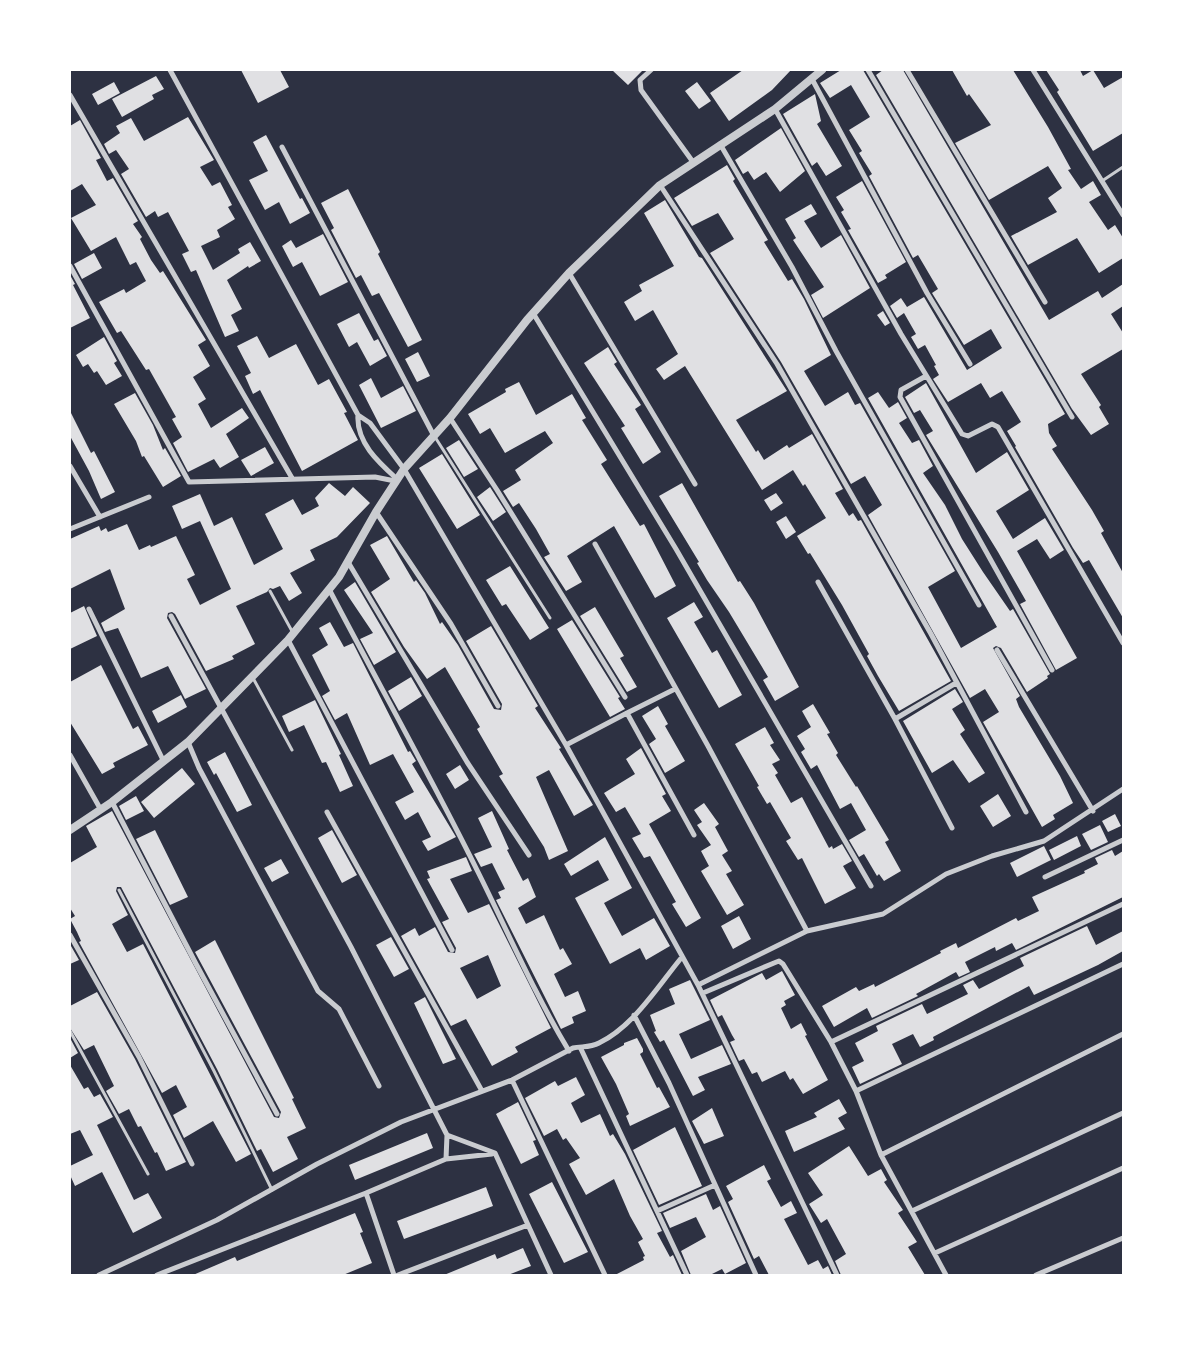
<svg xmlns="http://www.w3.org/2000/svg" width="1193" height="1345" viewBox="0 0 1193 1345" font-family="Manrope,sans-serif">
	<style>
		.building { fill: #e0e0e3; fill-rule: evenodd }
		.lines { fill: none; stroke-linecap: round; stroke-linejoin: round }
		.service { stroke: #caccd0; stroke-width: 3 }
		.minor { stroke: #caccd0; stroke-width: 5 }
		.tertiary { stroke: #caccd0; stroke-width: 8 }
	</style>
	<rect width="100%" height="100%" fill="#2d3142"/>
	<!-- building -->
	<path class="building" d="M241,70H280L289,87L258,103Z
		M612,70H643L628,85Z
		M743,70H791L772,90L729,121L710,93Z
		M841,70H863L1065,414L1048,424L1049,433L1057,446L1052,449L1092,510L1104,531L1101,533L1123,573V618L1089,560L1083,563L1073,548L1015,447L1016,446L1007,431L1021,422L1002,391L990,398L981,383L948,402L933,379L939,375L934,366L936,365L925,345L918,349L911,337L916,334L904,313L897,318L890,306L901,298L907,307L924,297L967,370L1002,348L991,329L964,345L932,293L938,289L918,255L913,258L869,176L872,174L859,153L862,151L849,130L870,117L851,85L830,98L820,83Z
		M883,70H903L1049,320L1098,291L1102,298L1123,284V306L1111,314L1123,333V349L1081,374L1101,405L1099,407L1109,424L1091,435L1072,409L876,75Z
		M952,70H1013L1048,127L1071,169L1068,170L1081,189L1093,181L1101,195L1089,202L1108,230L1115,225L1123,238V258L1099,273L1077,238L1028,265L1011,236L1057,212L1048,198L1062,188L1048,166L989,200L955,143L991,125L969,94L967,96Z
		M1046,70H1080L1083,76L1093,70L1104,88L1123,77V133L1093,151L1057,92L1059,90Z
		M156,76L164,89L152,95L154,99L122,117L112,99Z
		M114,82L120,93L98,105L92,94Z
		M697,82L711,101L699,109L685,91Z
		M815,94L821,121L817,124L842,166L826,176L817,162L812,166L783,114Z
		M188,117L214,160L200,167L212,186L220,182L232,205L228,207L235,219L217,230L220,237L201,246L213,270L240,253L238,249L250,242L261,261L249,268L248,266L227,280L242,309L231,315L239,331L225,337L196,270L191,272L182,254L189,251L168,212L158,217L155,211L146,217L121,174L129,169L116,150L109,154L104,144L120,133L116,126L131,118L144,141Z
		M80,120L101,158L96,160L107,181L113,178L138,221L133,224L142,237L140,239L151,260L160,273L163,271L206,340L198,345L210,366L193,377L206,399L198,404L211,428L242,408L249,418L226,434L239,457L220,468L214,459L188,472L173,443L182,437L172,419L176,417L149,369L146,370L121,331L117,333L99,302L124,289L126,293L146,281L136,262L130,265L116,237L91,251L71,218L96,205L82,184L70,191V126Z
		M781,128L805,171L780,192L766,172L754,180L748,171L743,174L735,160Z
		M266,135L300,199L302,198L310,213L290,224L279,202L265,210L249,180L268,171L253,142Z
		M727,165L735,179L733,181L768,240L764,242L788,281L792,279L804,299L831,355L804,371L825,406L848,392L855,405L860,403L955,571L928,587L961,648L997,627L868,398L878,392L889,408L898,402L907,418L899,423L912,443L919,440L933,466L923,473L945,505L962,539L983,572L1010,611L1013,609L1050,674L1047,676L1048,678L1027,692L1001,648L996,646L993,648L1020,696L1016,699L1019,707L1060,776L1073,803L1053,815L1055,819L1042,827L983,722L999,712L985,689L970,698L868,515L882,505L865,476L851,484L781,362L710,253L734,239L718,213L692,226L674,198Z
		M862,181L906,262L885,275L887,278L878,283L848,230L851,229L841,212L844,210L836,197Z
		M348,189L380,252L378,254L422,340L408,347L379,293L372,296L361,275L356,278L331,230L334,228L321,203Z
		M665,200L699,257L702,258L787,391L736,420L756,452L758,450L764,460L787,445L789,448L812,434L843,489L835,493L849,516L853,513L858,521L861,520L951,681L899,711L878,676L867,656L869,654L842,605L810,553L808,554L797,536L826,518L805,484L803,486L793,470L762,490L685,366L664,380L656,369L678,354L653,310L635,321L624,302L642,291L639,285L674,266L644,213Z
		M811,204L817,214L804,221L821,248L841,235L870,288L823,318L811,295L824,287L793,240L796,238L785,219Z
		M323,234L348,282L320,296L302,262L293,267L282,246L291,240L296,248Z
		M94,253L102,268L82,279L74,264Z
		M70,275L75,284L73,285L90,318L70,328Z
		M883,311L890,323L885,326L877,315Z
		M359,313L374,341L378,339L387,356L370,366L357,342L349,347L337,324Z
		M257,336L269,358L296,344L318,385L329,379L347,412L344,413L358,440L302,471L260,390L253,394L245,376L251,373L237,346Z
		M104,337L117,361L114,363L122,376L106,385L97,371L94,373L88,364L83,367L76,355Z
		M608,347L617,362L614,364L641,405L635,409L661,452L643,464L621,428L625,426L584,363Z
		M418,352L430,376L417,382L405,359Z
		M371,378L381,398L403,386L416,411L381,428L359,385Z
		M519,382L536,415L572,394L586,418L582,420L607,460L601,464L640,526L644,524L676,586L655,598L614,526L567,556L582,582L566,591L544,557L550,554L536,529L519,503L513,507L503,491L521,480L515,470L553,443L545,431L505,453L490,428L480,434L468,414L506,392L505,389Z
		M926,383L976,473L1007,452L1029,490L996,511L1013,539L1045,518L1064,550L1050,559L1037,539L1017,551L1077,658L1056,670L1020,604L1026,601L998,552L926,435L933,431L920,410L914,413L905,397Z
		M135,393L153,425L163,450L165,448L181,476L163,487L144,456L142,457L136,441L114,404Z
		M70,411L91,453L94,451L115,492L101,499L89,471L70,436Z
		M459,440L478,469L464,477L446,448Z
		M265,447L274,463L251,476L241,460Z
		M442,454L480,515L457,529L419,468Z
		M329,483L345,496L353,487L370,503L337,537L310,550L315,560L290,573L302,593L289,601L280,586L273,589L270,588L267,592L236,606L255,644L232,656L234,659L206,671L175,614L172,612L168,613L167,618L206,689L185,699L168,666L141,678L118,628L105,632L101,623L125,609L110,569L70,589V539L99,526L101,531L106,528L108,532L127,524L139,550L150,545L151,547L176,536L195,575L187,579L200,605L231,589L200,521L182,529L172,506L200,494L214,526L232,517L254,565L283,549L265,514L293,499L302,515L319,506L315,498Z
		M682,483L738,582L740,581L754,603L799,687L775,701L763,680L768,677L729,612L707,580L697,563L699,562L659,496Z
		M490,487L506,512L493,521L477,497Z
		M776,493L783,503L771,511L764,500Z
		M786,516L796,532L786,539L776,522Z
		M387,536L414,582L416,580L425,593L440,624L442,622L458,645L494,709L501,710L502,704L466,641L491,626L538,706L535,708L561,748L559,749L593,805L574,816L549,770L536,777L568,851L549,860L544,847L499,776L503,774L477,729L480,727L445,667L427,679L404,647L371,592L390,579L370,545Z
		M510,566L549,628L530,640L506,604L502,606L486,580Z
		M355,582L396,652L374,665L360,639L373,633L344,590Z
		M694,602L703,617L694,622L712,653L717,650L742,695L719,708L667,618Z
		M84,606L97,636L70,649V613Z
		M595,607L624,656L620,658L637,687L627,692L580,616Z
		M572,620L620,697L618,698L625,709L610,717L557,629Z
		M330,622L344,647L353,643L408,752L410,751L416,761L412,764L456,837L428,851L422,841L431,837L418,812L405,820L395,802L414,792L393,754L370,765L347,713L335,720L322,696L330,691L312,655L328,645L319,628Z
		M101,665L133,729L138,726L148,745L113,763L115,767L102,774L70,722V682Z
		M411,677L422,696L399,711L388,691Z
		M955,689L963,702L952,709L965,730L960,734L985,773L969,783L953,760L932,773L903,721Z
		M181,695L187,707L158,723L152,711Z
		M315,700L341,754L339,755L353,786L340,792L326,762L322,763L304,725L289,732L282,716Z
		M813,704L830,733L827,734L838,753L836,755L856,787L857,786L889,840L885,842L901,871L884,881L879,874L877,876L864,854L859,857L849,840L866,830L851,803L840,809L817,765L811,769L801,752L805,749L797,736L811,727L802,711Z
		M658,706L668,724L665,726L685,761L665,773L649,744L656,739L642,716Z
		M765,727L774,743L770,745L780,760L772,764L778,773L775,775L791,803L802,797L829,848L832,846L833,849L842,844L852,861L843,866L856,888L825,904L802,858L798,860L786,841L791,838L770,802L767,804L757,787L759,786L735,744Z
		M641,748L666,794L662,796L671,811L649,824L701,918L686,927L672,904L676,902L650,856L644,858L632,838L641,834L625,807L616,812L604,793L635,774L626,759Z
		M225,752L252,805L237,812L216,773L214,775L207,762Z
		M460,765L469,780L455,789L446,774Z
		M182,768L195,784L154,818L141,802Z
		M998,794L1011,816L993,827L980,806Z
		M136,796L144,811L126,820L119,806Z
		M704,803L719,824L715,827L728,851L722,855L732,871L726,874L744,905L727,915L701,871L709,866L701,851L711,845L697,825L702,822L694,810Z
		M112,811L274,1117L279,1118L281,1112L195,952L215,940L294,1098L292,1099L306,1128L287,1137L298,1159L273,1172L261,1149L257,1151L217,1069L121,887H117L116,891L128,915L112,924L127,952L143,944L251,1154L236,1162L213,1121L184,1138L173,1115L187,1107L176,1085L162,1093L79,942L81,941L77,932L70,919L75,916L70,908V863L97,847L86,826Z
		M492,811L509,849L507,850L523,881L528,878L536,897L518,908L526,924L544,915L560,950L563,948L572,964L554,974L565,997L578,991L586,1011L572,1017L574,1023L561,1029L496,900L501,898L498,892L505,889L492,863L481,867L474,854L492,847L478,818Z
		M1115,814L1121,826L1108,832L1102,821Z
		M1100,825L1108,842L1091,850L1082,834Z
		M155,830L188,897L170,905L136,839Z
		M332,830L357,875L342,883L318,838Z
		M1077,836L1081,846L1054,860L1049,850Z
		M605,837L632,888L604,903L622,936L654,918L670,946L646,960L640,948L610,964L575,898L609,880L598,860L571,876L564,864Z
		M1044,846L1051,860L1017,877L1010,863Z
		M1112,850L1115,856L1123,851V897L1016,950L1012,943L996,951L995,947L965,962L970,972L959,977L956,972L916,994L918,996L872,1018L867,1008L834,1027L822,1006L856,987L859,991L874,984L875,987L941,953L940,951L956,943L958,948L1016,918L1018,921L1039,911L1032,897L1085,873L1084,871L1098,864L1095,858Z
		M466,857L472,871L450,879L468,913L489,904L551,1028L515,1047L518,1052L492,1066L466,1019L451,1026L401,936L415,928L419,936L435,927L448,952L455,953L456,948L442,922L449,919L427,879L430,878L427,871ZM488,955L501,986L477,999L460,968Z
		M281,859L289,873L272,882L264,868Z
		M739,916L751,939L733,949L721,926Z
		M1087,926L1096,945L1123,931V951L1098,965L1034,995L1029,986L933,1037L934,1040L920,1047L913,1034L892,1044L902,1064L860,1084L852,1067L864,1061L855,1043L878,1031L876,1026L922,1004L927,1014L968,994L963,985L973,980L979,989L1024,966L1020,958Z
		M391,937L409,969L394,977L376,945Z
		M71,946L79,960L70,964V947Z
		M782,971L795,995L784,1001L786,1005L781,1008L791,1029L801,1023L807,1035L805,1036L828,1080L803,1094L793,1078L790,1080L785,1071L762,1082L757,1072L752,1074L744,1059L739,1061L730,1042L735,1040L732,1035L722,1015L718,1017L710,1000L762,973L766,980Z
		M690,980L710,1020L679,1034L691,1059L722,1045L731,1064L698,1077L705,1090L693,1096L664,1040L660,1042L654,1032L656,1031L650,1015L675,1004L669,989Z
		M97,992L135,1059L186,1162L166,1171L157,1152L155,1153L141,1126L138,1127L129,1109L119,1114L106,1091L114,1086L94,1045L84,1050L70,1028V1006Z
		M425,997L456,1059L443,1064L414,1003Z
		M70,1038L78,1053L70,1058Z
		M637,1038L643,1049V1052L640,1054L657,1088L659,1087L670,1107L630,1126L626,1116L629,1114L616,1084L601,1057L624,1045V1043Z
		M70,1065L84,1089L88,1087L94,1097L100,1094L113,1117L97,1125L134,1200L148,1193L162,1218L133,1233L102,1172L75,1186L70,1175V1166L93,1155L80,1130L70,1134Z
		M576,1077L585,1095L571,1103L581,1123L600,1114L610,1136L613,1134L625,1154L662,1231L657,1233L670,1257L673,1255L682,1275H615L644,1260L643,1257L645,1256L638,1242L643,1239L630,1216L614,1179L586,1195L569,1164L580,1158L566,1138L563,1140L557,1129L544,1136L525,1098L555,1081L558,1086Z
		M839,1099L847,1113L838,1118L845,1129L794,1152L785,1131L817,1117L814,1113Z
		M518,1102L536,1140L533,1141L539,1155L521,1164L496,1114Z
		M712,1108L724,1136L704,1144L692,1121Z
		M675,1127L702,1186L659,1205L633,1150Z
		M427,1133L433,1148L355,1180L349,1165Z
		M849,1146L868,1176L881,1169L887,1180L884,1182L903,1210L898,1213L917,1242L908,1247L925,1275H841L835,1261L846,1254L827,1219L821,1223L809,1204L823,1195L808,1173Z
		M764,1165L771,1179L767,1181L781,1207L791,1201L797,1213L784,1219L808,1265L818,1260L823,1269L828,1266L832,1275H769L759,1256L754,1259L728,1202L733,1199L726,1186Z
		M552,1182L588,1252L564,1263L529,1194Z
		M486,1187L493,1206L404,1239L397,1221Z
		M706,1194L713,1210L720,1206L746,1263L725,1274L722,1269L710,1275H691L681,1251L706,1237L696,1217L670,1228L663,1213Z
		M355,1213L363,1232L360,1233L372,1263L343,1275H193L235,1257L237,1261Z
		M523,1248L531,1266L508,1275H444L495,1254L497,1259Z"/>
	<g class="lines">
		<!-- service -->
		<path class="service" d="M1102,181L1123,167
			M435,437L550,618
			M270,591L293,633
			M253,678L292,750
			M119,890L214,1071L272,1190
			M70,1031L148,1174"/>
		<!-- minor -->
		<path class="minor" d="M170,70L358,415C356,442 378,462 397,479
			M651,70L640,80L641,90L693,162
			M868,70L1072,417
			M907,70L1045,302
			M1033,70L1123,215
			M812,79L927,293L970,364
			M70,95L292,478
			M775,109L901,334L962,434L968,436L992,424L998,427L1123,643
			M720,144L792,267L836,351L979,605
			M282,147L434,436
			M660,185L777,364L931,634L1026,812
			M70,266L189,482L375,477L395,481
			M569,273L695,484
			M533,313L676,549L871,886
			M926,376L901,390L900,397L1052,670
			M358,415L370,423L404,469L566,745L698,985L837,1275
			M450,418L497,490L625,697
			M70,466L100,517
			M376,512L451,624L498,706
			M70,529L149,497
			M595,544L708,746L807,931
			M348,562L467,762L529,855
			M818,582L895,719L952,828
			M330,591C379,685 431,777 478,872C508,932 534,993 569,1051
			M89,609L164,762
			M171,616L351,947L447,1135L495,1153L551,1275
			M288,640L452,950
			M997,650L1093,811
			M627,713L675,689
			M895,719L956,683
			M188,742L199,768L318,991L339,1009L379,1086
			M566,745L627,713L694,835
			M70,755L101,810
			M112,802L195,962L277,1114
			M327,812L482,1091
			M1045,877L1123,840
			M70,935L139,1057L192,1164
			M698,985L807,931L883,914L946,874L992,856L1044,841L1123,789
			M703,993L774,963L779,961L783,964L831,1042L856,1091L881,1155L946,1275
			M634,1015L669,1083L756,1275
			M831,1042L1123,904
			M581,1049L687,1275
			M512,1080L605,1275
			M856,1091L1123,964
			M881,1155L1123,1034
			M446,1159L492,1154
			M366,1193L446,1159L447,1135
			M657,1211L715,1185
			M912,1211L1123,1113
			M935,1253L1123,1168
			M99,1275L217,1220L317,1164L401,1122L512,1080L573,1048C581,1046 590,1048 599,1043C634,1026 658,986 682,957
			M157,1275L366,1193L394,1275
			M398,1275L528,1225
			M1036,1275L1123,1238"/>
		<!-- tertiary -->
		<path class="tertiary" d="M70,830L112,802L188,742L288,640L339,577L376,512L404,469L450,418L527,320L569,273L660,185L775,109L822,70"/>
	</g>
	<!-- border -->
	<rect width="1193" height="1345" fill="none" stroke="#ffffff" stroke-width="142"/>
</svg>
